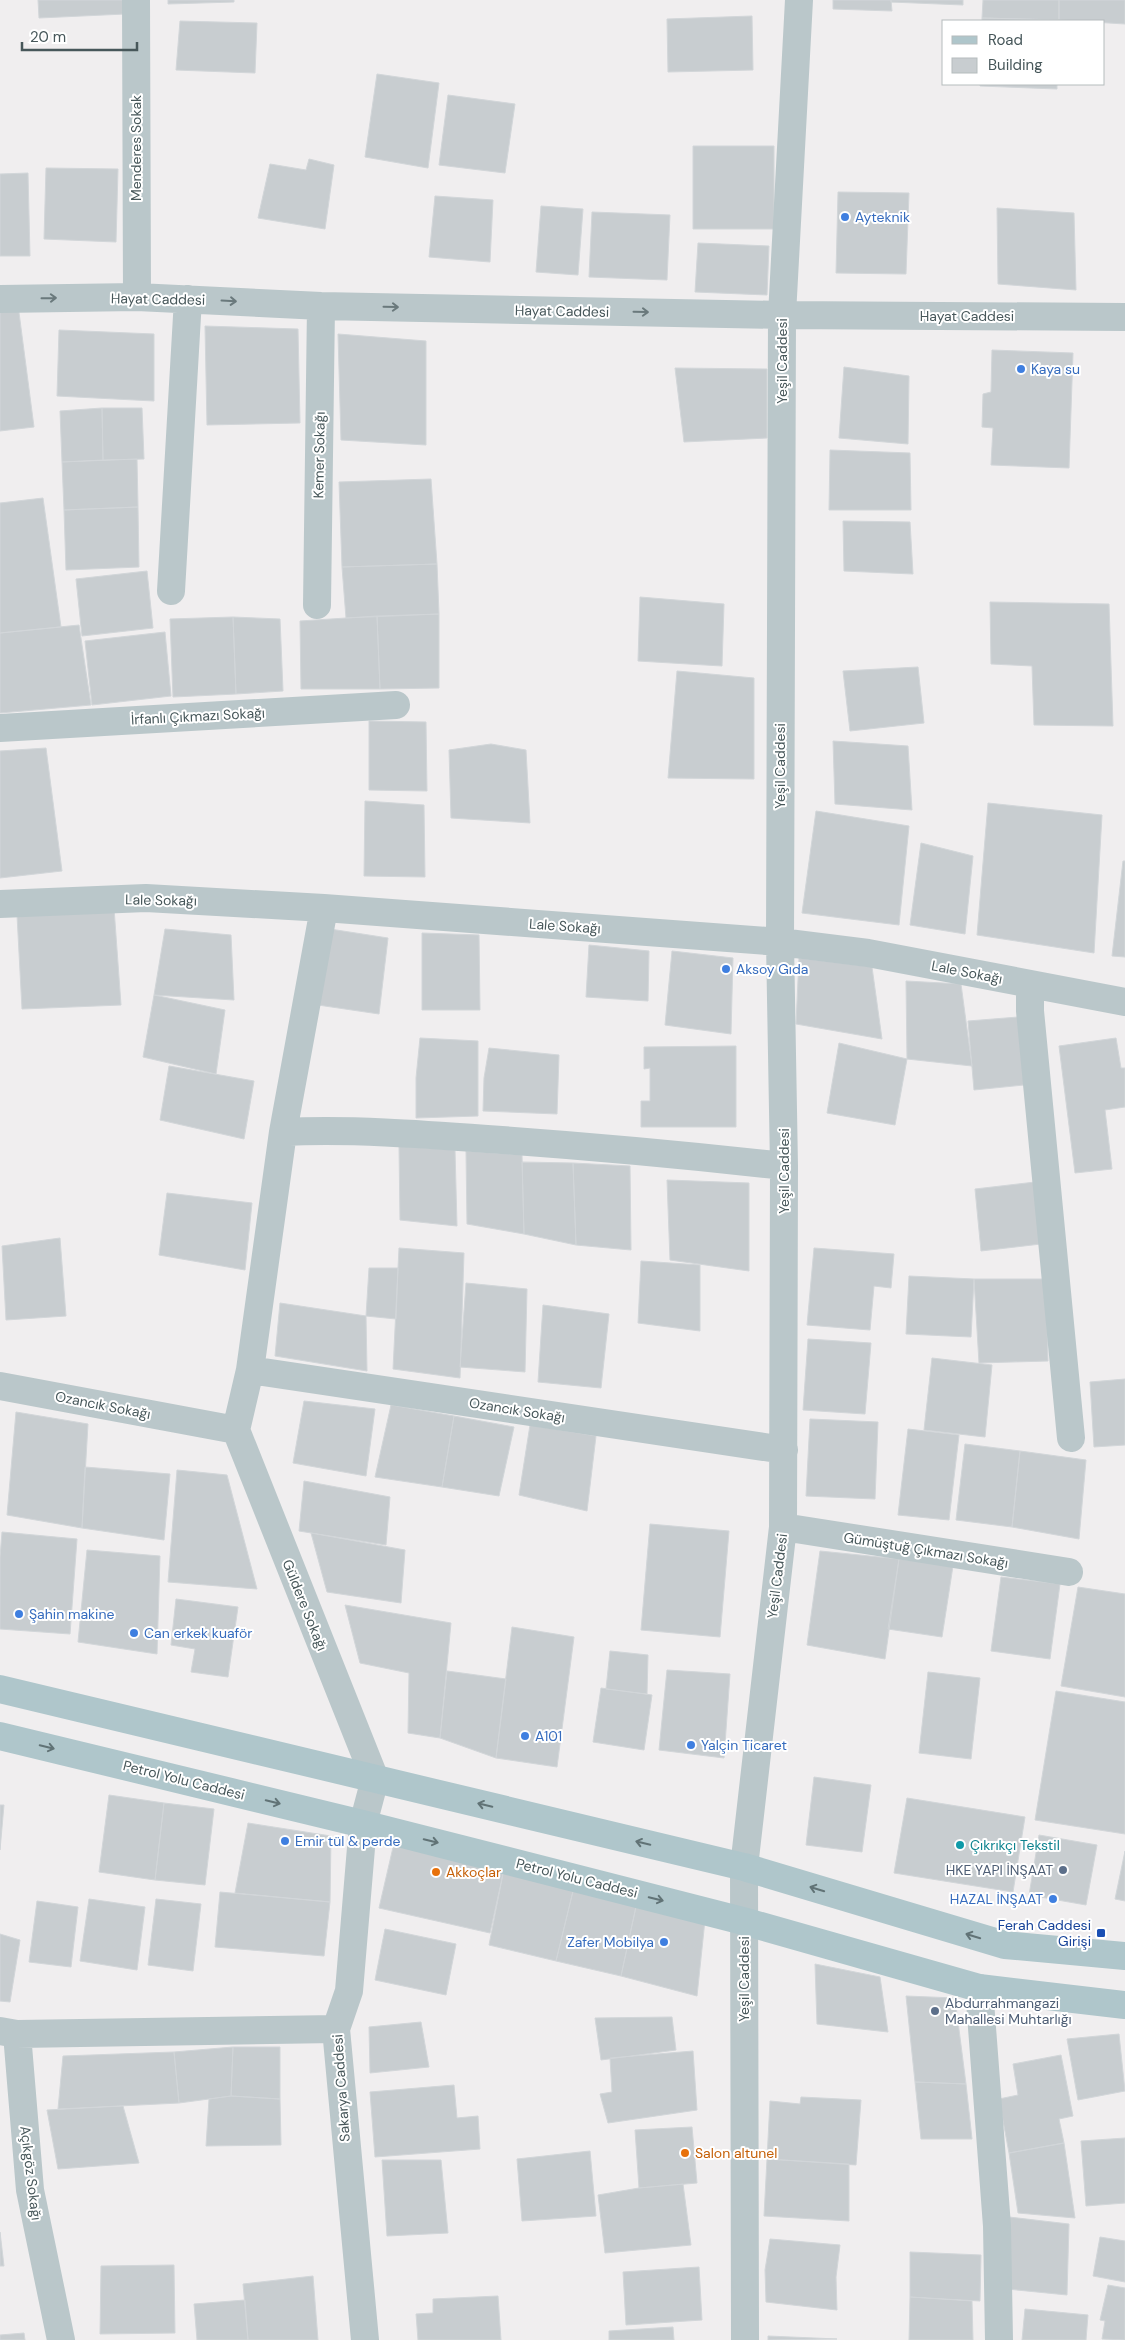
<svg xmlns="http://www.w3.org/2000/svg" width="1125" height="2340" viewBox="0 0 1125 2340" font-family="'DM Sans',sans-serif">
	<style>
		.building { fill: #c8cdd0; stroke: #d2d6d9 }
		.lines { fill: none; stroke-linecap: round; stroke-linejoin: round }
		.minor { stroke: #bac7ca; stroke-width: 28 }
		.major { stroke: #afc6cb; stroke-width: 28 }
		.oneway { stroke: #6a797c }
		.oneway2 { stroke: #617376 }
		.shop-dot { fill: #3f7fe0; stroke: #fff; stroke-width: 2 }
		.culture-dot { fill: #0f9aa8; stroke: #fff; stroke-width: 2 }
		.service-dot { fill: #5c6f8a; stroke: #fff; stroke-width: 2 }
		.food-dot { fill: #e8710a; stroke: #fff; stroke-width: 2 }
		.transit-dot { fill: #1a4fb4; stroke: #fff; stroke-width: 2 }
		.labels { text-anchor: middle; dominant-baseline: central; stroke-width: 4; stroke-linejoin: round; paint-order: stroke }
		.street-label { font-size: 14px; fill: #47575a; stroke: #fff }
		.shop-label { font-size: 14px; fill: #366cbe; stroke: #fff; text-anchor: start }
		.culture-label { font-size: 14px; fill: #0d838f; stroke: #fff; text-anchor: start }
		.service-label { font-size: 14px; fill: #4e5e75; stroke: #fff; text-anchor: end }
		.food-label { font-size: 14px; fill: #c56008; stroke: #fff; text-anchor: start }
		.transit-label { font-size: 14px; fill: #164399; stroke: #fff; text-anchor: end }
	</style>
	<rect width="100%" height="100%" fill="#f0eeef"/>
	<!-- building -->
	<path class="building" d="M38,0H124L125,14L39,18Z
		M168,0H234V2L168,4Z
		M833,0H891L892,11L833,9Z
		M891,0H963V5L891,2Z
		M983,0H1059V20L982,18Z
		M1059,0H1125V24L1059,20Z
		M752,16L753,70L668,72L667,19Z
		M982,18L1059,20V21H982Z
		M180,21L257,23L255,73L176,70Z
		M377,74L439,83L428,168L365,157Z
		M980,84H1057V89L980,86Z
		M448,95L515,104L505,173L439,165Z
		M693,146H774V229H693Z
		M309,159L334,165L325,229L258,218L270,164L306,170Z
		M46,168L118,169L116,242L44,239Z
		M28,173L30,256H0V174Z
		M838,192L909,193L906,274L836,273Z
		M435,196L493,200L490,262L429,257Z
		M541,206L583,209L578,275L536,272Z
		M997,208L1074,213L1076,290L998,284Z
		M592,212L670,215L667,280L589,277Z
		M698,243L769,246L767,295L695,292Z
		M18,305L34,427L0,431V307Z
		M205,326L298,329L300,423L207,425Z
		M59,330L154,334V401L57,396Z
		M338,334L426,341V445L341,440Z
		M992,350L1073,353L1069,468L991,465L993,428L982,427L983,394L991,392Z
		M844,367L909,376L908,444L839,438Z
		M675,368L767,369V438L684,442Z
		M102,408L103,460L62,462L60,411Z
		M102,408H142L144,459L103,460Z
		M830,450L910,453L911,510H829Z
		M137,459L138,507L64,510L62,462Z
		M431,479L437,564L342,567L339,482Z
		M43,498L61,627L0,633V503Z
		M138,507L139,567L66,570L64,510Z
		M843,521L910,522L913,574L844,571Z
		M437,564L439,614L346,618L342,567Z
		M147,571L153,628L82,636L76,579Z
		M640,597L724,604L722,666L638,661Z
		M990,602L1109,604L1113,726L1034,725L1032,666L991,664Z
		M439,614V688L380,689L377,616Z
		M377,616L380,689H301L300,621Z
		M233,617L280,619L283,691L236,694Z
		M233,617L236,694L173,697L170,619Z
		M79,625L91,705L0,713V633Z
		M165,632L171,696L92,705L85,641Z
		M918,667L924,723L850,731L843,671Z
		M677,671L754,678V779L668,778Z
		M369,721L426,722L427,791L369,790Z
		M833,741L908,746L912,810L835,804Z
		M491,744L526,750L530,823L451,818L449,750Z
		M46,748L62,871L0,878V751Z
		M365,801L424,805L425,877L364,876Z
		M988,803L1102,815L1094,953L977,935Z
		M816,811L909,826L899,925L802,913Z
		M921,843L973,856L965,934L910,925Z
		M1123,861H1125V957L1112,956Z
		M114,908L121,1005L22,1009L17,915Z
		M165,929L231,935L234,1000L154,995Z
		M330,929L388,938L379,1014L318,1005Z
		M422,933L479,935L480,1010H422Z
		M589,945L649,951L648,1001L586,997Z
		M672,951L733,958L731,1034L665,1025Z
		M799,958L872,967L882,1039L796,1024Z
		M906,981L961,984L972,1066L907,1059Z
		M154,995L225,1010L216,1074L143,1057Z
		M1018,1017L1024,1085L974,1090L968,1021Z
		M420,1038L478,1041V1116L416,1118V1078Z
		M1116,1038L1121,1068H1125V1107L1105,1110L1112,1169L1075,1173L1059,1046Z
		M839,1043L907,1059L895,1125L827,1113Z
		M736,1046V1127H641V1101H650V1068L644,1069V1047Z
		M489,1048L559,1055L557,1114L483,1111L484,1078Z
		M169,1066L254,1081L244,1139L160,1120Z
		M399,1146L455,1150L457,1226L400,1220Z
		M466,1151L522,1155L524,1234L467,1224Z
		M522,1162L573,1163L576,1245L524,1234Z
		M573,1163L630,1166L631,1250L576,1245Z
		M667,1180L749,1183V1271L670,1260Z
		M1035,1182L1041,1244L981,1251L975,1189Z
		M167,1193L252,1203L245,1270L159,1255Z
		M60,1238L66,1316L6,1320L2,1246Z
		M399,1248L464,1253L460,1378L393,1369Z
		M814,1248L894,1254L891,1288L874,1286L870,1330L807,1325Z
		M641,1261L700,1265V1331L638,1323Z
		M369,1268H398L396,1319L366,1316Z
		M909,1276L974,1279L971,1337L906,1334Z
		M974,1279H1046L1048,1361L979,1363Z
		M466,1283L527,1289L525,1372L460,1367Z
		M280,1303L366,1316L367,1371L275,1356Z
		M543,1305L609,1314L601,1388L538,1382Z
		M808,1339L871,1343L865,1414L803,1410Z
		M932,1358L992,1365L985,1437L924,1430Z
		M1125,1379V1445L1094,1447L1090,1382Z
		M304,1401L375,1409L366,1476L293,1463Z
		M391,1405L454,1416L442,1487L375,1477Z
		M16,1412L88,1424L82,1528L7,1515Z
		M454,1416L514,1427L499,1496L442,1487Z
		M810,1419L878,1422L875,1499L806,1496Z
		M530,1425L596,1436L587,1511L519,1495Z
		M908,1429L959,1435L949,1520L898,1515Z
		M965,1444L1020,1451L1012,1527L956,1520Z
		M1020,1451L1086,1460L1079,1539L1012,1527Z
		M85,1467L170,1474L164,1540L82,1528Z
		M177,1470L227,1475L257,1589L168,1582Z
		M304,1481L390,1497L386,1545L299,1531Z
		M650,1524L729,1531L720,1637L641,1630Z
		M2,1532L77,1539L70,1634L0,1629V1557Z
		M311,1533L405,1550L401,1603L327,1592Z
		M87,1550L160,1556L157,1654L78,1642Z
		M820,1551L899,1559L885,1659L807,1645Z
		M899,1559L953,1566L942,1637L888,1629Z
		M1001,1577L1060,1584L1050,1659L991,1651Z
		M1078,1587L1125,1594V1697L1061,1686Z
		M176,1599L238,1607L228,1677L191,1672L195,1649L171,1645Z
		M345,1605L451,1623L440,1738L408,1733L409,1673L360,1663Z
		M512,1627L574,1637L557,1767L496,1758Z
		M610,1651L648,1655L647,1694L606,1689Z
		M667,1670L730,1674L724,1758L659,1750Z
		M447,1671L506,1679L496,1758L440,1738Z
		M928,1672L980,1678L971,1759L919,1753Z
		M601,1688L652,1695L644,1750L593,1742Z
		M1056,1691L1125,1702V1834L1035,1820Z
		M814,1777L871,1785L862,1852L806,1845Z
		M109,1795L164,1803L155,1880L99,1872Z
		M907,1798L1025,1817L1013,1892L894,1873Z
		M164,1803L214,1809L205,1885L155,1880Z
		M0,1805H4L0,1850Z
		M248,1823L331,1836L330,1902L235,1893Z
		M1039,1835L1097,1845L1086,1905L1029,1895Z
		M394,1843L504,1869L490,1933L379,1908Z
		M1125,1851V1901L1115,1899Z
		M504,1869L574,1887L556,1961L489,1945Z
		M574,1887L637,1902L621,1976L556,1961Z
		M220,1892L330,1902L324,1956L215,1947Z
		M89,1899L145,1907L137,1970L80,1961Z
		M156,1899L201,1904L193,1971L148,1965Z
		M37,1901L78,1907L71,1967L29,1962Z
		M637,1902L705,1920L697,1996L621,1976Z
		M385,1929L456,1944L446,1995L375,1980Z
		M0,1934L20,1940L10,2002L0,2001Z
		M815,1964L880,1977L888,2032L817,2024Z
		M906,1996L955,1998L966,2084L915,2082Z
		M672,2017L676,2050L601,2060L595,2018Z
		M421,2022L429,2067L370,2073L369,2027Z
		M1119,2034L1125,2091L1078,2100L1067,2039Z
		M233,2047H280V2099L231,2096Z
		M233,2047L231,2096L179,2103L174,2052Z
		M693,2051L697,2110L608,2123L600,2094L612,2092L610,2058Z
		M174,2052L179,2103L58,2109L63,2056Z
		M1061,2055L1073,2116L1059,2119L1064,2143L1009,2153L999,2099L1018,2095L1013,2064Z
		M915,2082L966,2084L972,2139H921Z
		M454,2085L457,2118L478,2116L480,2149L375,2157L370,2092Z
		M231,2096L280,2099L281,2145L206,2146L209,2099Z
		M801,2097L861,2100L856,2165L767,2159L770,2101L800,2104Z
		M123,2106L139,2163L58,2169L47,2110Z
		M692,2127L697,2183L639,2188L635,2130Z
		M1125,2138V2203L1086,2206L1081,2141Z
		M1064,2143L1075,2218L1018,2213L1009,2153Z
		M590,2151L596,2216L522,2221L517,2159Z
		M767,2159L849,2164V2221L764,2216Z
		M382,2160H441L448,2233L387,2236Z
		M683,2184L691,2245L605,2253L598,2195L639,2188Z
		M1009,2217L1069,2224L1067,2295L1007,2289Z
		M0,2232L4,2266H0Z
		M1100,2237L1125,2241V2282L1093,2276Z
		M770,2239L840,2245L836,2277L837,2310L766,2302L765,2270Z
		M910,2252L981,2255L980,2301L910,2297Z
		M174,2265L175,2333L100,2334L101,2266Z
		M699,2267L702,2320L626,2325L623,2272Z
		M313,2276L318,2340H248L243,2284Z
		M1108,2285L1125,2288V2340L1102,2339L1105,2321L1100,2320Z
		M498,2296L501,2340H418L416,2314L433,2313V2299Z
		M910,2297L972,2301L973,2340H909Z
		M245,2300L248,2340H197L194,2304Z
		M1025,2309L1088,2315L1086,2340H1022Z
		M673,2327L674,2340H609V2331Z
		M24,2333L25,2340H0V2335Z
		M768,2336L837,2339L768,2340Z"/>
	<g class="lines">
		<!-- minor -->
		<path class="minor" d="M136,0L137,297
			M0,299L137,297L321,306L782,315L1125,317
			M171,591L188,299
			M317,605L321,306
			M0,728L396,705
			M0,904L146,898L324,908L780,942L868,953L1125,1002
			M1030,984V1011L1071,1438
			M283,1132C351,1129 419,1134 487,1139C587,1146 685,1155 784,1166
			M250,1370L784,1450
			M0,1386L236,1430
			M236,1430L375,1779L363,1824L349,1991L336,2029L365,2340
			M236,1430L250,1370L283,1132L324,908
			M783,1527L1069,1572
			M979,1988L997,2226L999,2340
			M0,2031L17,2034L336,2029
			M17,2034L30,2190L61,2340
			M745,2340L744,1867L783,1527L784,1166L780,942L782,315L799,0"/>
		<!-- major -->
		<path class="major" d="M0,1689L744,1867L1005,1945L1125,1956
			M0,1736L363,1824L743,1921L979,1988L1125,2005"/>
	</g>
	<!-- one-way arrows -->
	<defs><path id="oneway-shaft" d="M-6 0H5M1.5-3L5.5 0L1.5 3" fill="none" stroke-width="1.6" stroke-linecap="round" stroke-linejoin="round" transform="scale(1.25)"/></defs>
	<g class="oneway">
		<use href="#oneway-shaft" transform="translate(49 298) rotate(-1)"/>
		<use href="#oneway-shaft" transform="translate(229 301) rotate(3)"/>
		<use href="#oneway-shaft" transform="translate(391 307) rotate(1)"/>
		<use href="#oneway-shaft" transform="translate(641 312) rotate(1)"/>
	</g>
	<g class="oneway2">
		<use href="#oneway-shaft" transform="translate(47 1747) rotate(14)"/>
		<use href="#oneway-shaft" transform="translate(273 1802) rotate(14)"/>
		<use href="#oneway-shaft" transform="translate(485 1805) rotate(-167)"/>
		<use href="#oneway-shaft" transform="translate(431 1841) rotate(14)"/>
		<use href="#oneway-shaft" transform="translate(643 1843) rotate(-167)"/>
		<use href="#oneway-shaft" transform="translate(817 1889) rotate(-163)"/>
		<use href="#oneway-shaft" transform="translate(656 1899) rotate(14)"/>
		<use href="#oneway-shaft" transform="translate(973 1936) rotate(-163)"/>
	</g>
	<!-- markers -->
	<g class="shop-dot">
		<circle cx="845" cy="217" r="5"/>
		<circle cx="1021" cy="369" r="5"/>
		<circle cx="726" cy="969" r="5"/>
		<circle cx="19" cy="1614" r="5"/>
		<circle cx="134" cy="1633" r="5"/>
		<circle cx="525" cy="1736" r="5"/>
		<circle cx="691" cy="1745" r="5"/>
		<circle cx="285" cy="1841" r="5"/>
		<circle cx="1053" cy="1899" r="5"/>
		<circle cx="664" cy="1942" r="5"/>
	</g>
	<circle class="culture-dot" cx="960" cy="1845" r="5"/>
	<g class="service-dot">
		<circle cx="1063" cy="1870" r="5"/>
		<circle cx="935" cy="2011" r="5"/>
	</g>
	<g class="food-dot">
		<circle cx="436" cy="1872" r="5"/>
		<circle cx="685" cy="2153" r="5"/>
	</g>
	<rect class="transit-dot" x="1096" y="1928" width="10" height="10" rx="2.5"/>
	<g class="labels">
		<!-- street labels -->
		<g class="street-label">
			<text transform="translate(136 148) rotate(-90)">Menderes Sokak</text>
			<text transform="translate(158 299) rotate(1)">Hayat Caddesi</text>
			<text transform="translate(562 311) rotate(1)">Hayat Caddesi</text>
			<text x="967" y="316">Hayat Caddesi</text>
			<text transform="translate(782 361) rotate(-90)">Yeşil Caddesi</text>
			<text transform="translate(319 455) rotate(-89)">Kemer Sokağı</text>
			<text transform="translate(198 716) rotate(-3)">İrfanlı Çıkmazı Sokağı</text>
			<text transform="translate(780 766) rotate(-90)">Yeşil Caddesi</text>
			<text transform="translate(161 900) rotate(1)">Lale Sokağı</text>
			<text transform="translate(565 926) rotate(4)">Lale Sokağı</text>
			<text transform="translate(967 972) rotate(11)">Lale Sokağı</text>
			<text transform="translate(784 1171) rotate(-90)">Yeşil Caddesi</text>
			<text transform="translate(103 1405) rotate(11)">Ozancık Sokağı</text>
			<text transform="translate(517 1410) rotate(9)">Ozancık Sokağı</text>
			<text transform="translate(926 1550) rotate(9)">Gümüştuğ Çıkmazı Sokağı</text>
			<text transform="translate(777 1576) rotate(-83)">Yeşil Caddesi</text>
			<text transform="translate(305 1605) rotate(68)">Güldere Sokağı</text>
			<text transform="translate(184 1780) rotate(14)">Petrol Yolu Caddesi</text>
			<text transform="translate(577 1878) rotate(14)">Petrol Yolu Caddesi</text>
			<text transform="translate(744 1979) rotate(-90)">Yeşil Caddesi</text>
			<text transform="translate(341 2088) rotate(-94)">Sakarya Caddesi</text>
			<text transform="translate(31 2173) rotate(83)">Açıkgöz Sokağı</text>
		</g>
		<!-- shop labels -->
		<g class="shop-label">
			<text x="855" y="217">Ayteknik</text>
			<text x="1031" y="369">Kaya su</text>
			<text x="736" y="969">Aksoy Gıda</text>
			<text x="29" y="1614">Şahin makine</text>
			<text x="144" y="1633">Can erkek kuaför</text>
			<text x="535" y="1736">A101</text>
			<text x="701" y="1745">Yalçin Ticaret</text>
			<text x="295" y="1841">Emir tül &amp; perde</text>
			<text x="1043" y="1899" text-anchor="end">HAZAL İNŞAAT</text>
			<text x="654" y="1942" text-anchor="end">Zafer Mobilya</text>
		</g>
		<!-- culture labels -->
		<g class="culture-label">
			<text x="970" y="1845">Çıkrıkçı Tekstil</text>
		</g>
		<!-- service labels -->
		<g class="service-label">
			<text x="1053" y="1870">HKE YAPI İNŞAAT</text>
			<text x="945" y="2003" text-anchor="start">Abdurrahmangazi<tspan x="945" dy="16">Mahallesi Muhtarlığı</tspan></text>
		</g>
		<!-- food labels -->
		<g class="food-label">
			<text x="446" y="1872">Akkoçlar</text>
			<text x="695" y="2153">Salon altunel</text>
		</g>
		<!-- transit labels -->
		<g class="transit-label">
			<text x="1091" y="1925">Ferah Caddesi<tspan x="1091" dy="16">Girişi</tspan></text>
		</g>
	</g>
	<!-- legend -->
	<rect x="942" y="20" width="162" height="65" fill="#ffffff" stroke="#b5bcbd"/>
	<rect x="952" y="36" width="25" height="8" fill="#afc6cb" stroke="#b5bcbd"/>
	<text x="988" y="45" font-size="15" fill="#47575a">Road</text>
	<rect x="952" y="58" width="25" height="15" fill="#c8cdd0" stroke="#b5bcbd"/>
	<text x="988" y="70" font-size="15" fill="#47575a">Building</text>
	<!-- scale -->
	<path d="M22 42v8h115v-8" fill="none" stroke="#47575a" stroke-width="2.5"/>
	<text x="30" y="42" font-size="15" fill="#47575a" stroke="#ffffff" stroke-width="4" paint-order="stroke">20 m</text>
</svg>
